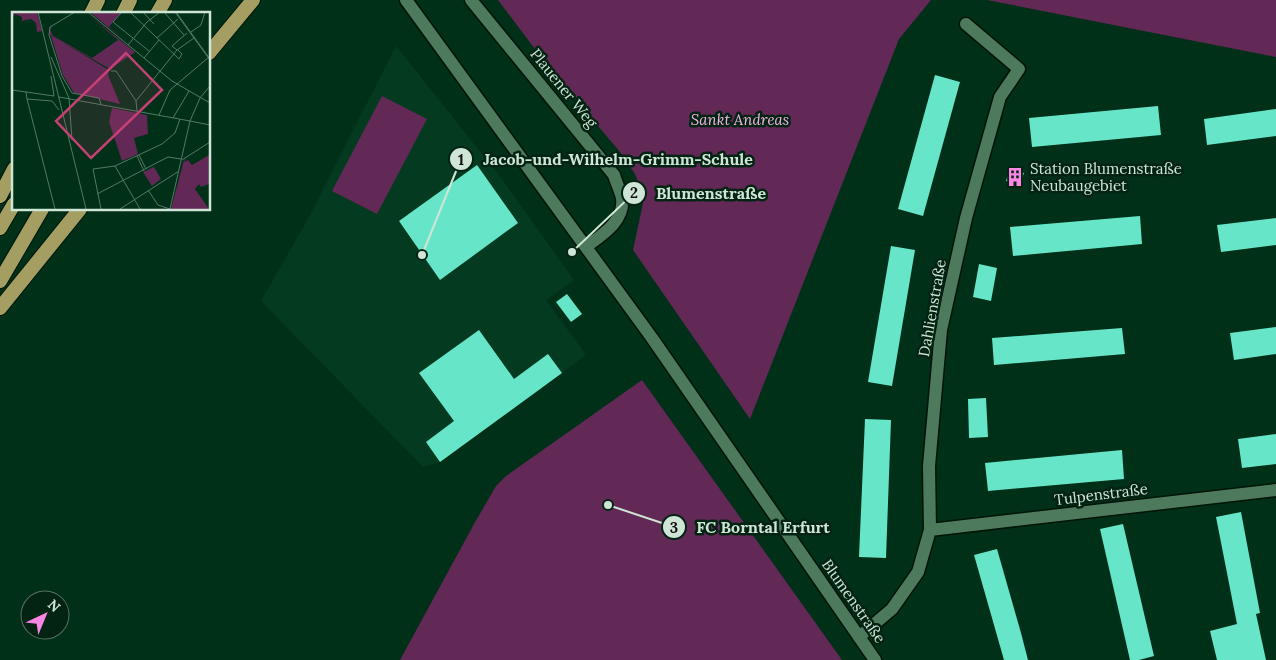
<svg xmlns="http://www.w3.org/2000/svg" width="1276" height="660" viewBox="0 0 1276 660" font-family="Lora,serif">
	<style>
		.built { fill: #043b20 }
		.green { fill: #622856 }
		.building { fill: #66e5c8 }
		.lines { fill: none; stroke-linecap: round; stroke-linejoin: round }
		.minor-casing { stroke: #011508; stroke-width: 15 }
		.tertiary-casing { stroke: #011508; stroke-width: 15 }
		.trunk-casing { stroke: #011508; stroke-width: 16 }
		.minor { stroke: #4d795d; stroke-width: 12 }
		.tertiary { stroke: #4d795d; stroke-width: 12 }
		.trunk { stroke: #a49e62; stroke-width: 14 }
		.labels { text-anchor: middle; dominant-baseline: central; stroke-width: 5; stroke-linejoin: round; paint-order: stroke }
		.street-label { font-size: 15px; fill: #cfe6d6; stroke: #032412 }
		.park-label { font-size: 15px; font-style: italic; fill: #f4b7e5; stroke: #032412 }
		.poi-label { font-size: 15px; fill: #cfe6d6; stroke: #032412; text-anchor: start }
		.inset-road { fill: none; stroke: #537964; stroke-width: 1 }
		.view { fill: #c54174; fill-opacity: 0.15; stroke: #c54174; stroke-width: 2.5 }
		.inset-edge { fill: none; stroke: #cfe6d6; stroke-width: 2.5 }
		.leader { fill: none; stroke: #cfe6d6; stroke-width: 2 }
		.callout-dot { fill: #cfe6d6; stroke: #032412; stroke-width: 2 }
		.mark-label { font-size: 15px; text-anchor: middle; font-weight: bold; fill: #111 }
		.callout-label { font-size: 16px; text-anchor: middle; font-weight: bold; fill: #cfe6d6; stroke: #032412; stroke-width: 5; stroke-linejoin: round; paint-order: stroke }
	</style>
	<rect width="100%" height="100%" fill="#013018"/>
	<!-- built -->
	<path class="built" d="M396,46L502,179L574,280L546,300L586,355L440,462L423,467L261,301L309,217Z"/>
	<!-- green -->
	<path class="green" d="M498,0H931L899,39L750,419L633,250L643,203L642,192L635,174L620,152L550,69Z
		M987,0H1276V57Z
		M382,96L427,119L377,214L332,191Z
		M642,380L842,660H400L474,524L496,486L506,476Z"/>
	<!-- building -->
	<path class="building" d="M935,75L960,82L923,216L898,209Z
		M1158,106L1161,135L1032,147L1029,118Z
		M1276,109V136L1207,145L1204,119Z
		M477,165L518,223L440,280L399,221Z
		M1010,168L1024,173L1019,186L1006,181Z
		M1140,216L1142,244L1013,256L1010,227Z
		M1276,218V245L1221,252L1217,225Z
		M891,246L915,250L892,386L868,382Z
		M979,264L997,268L991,301L973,297Z
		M567,294L582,314L571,322L556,302Z
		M1276,327V354L1234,360L1230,333Z
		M1122,328L1125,354L994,365L992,338Z
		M479,330L514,379L548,354L562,373L440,462L426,442L454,421L419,373Z
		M986,398L988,437L969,438L968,399Z
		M865,419L891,420L886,558L859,557Z
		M1276,434V464L1242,468L1238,439Z
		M1122,450L1124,479L988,491L985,463Z
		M1241,512L1260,613L1256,614L1266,660H1217L1210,631L1237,624L1216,517Z
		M1123,524L1154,656L1139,660H1130L1100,529Z
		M997,549L1021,633L1028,660H1004L974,555Z"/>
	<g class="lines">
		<!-- minor casing -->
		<g class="minor-casing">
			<path id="minor" d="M471,0L614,175C616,182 620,190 622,198C625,221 602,235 587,246
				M930,530L1276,490
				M859,637L892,609L918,572L930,530L929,466L941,330L966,218L1000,97L1019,69L966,24"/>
		</g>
		<!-- tertiary casing -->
		<g class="tertiary-casing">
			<path id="tertiary" d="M406,0L652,338L875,660"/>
		</g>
		<!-- trunk casing -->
		<g class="trunk-casing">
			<path id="trunk" d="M91,14L98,0
				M123,14L130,0
				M157,14L165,0
				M209,53L253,0
				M0,196L14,169
				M0,228L14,204
				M0,281L42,209
				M0,308L80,209"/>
		</g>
		<!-- minor -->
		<use href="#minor" class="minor"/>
		<!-- tertiary -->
		<use href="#tertiary" class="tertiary"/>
		<!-- trunk -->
		<use href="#trunk" class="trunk"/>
	</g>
	<!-- icons -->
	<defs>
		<g id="building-bare" transform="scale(1.5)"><path d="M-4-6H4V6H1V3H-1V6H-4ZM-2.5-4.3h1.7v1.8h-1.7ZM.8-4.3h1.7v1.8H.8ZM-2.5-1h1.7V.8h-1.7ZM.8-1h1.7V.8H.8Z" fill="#fc86e3" stroke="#032412" stroke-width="2.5" paint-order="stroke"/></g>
	</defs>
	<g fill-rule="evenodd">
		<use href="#building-bare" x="1015" y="177"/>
	</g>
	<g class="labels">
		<!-- street labels -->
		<g class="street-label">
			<text transform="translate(564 88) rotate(51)">Plauener Weg</text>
			<text transform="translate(932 308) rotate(-80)">Dahlienstraße</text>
			<text transform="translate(1101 494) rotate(-7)">Tulpenstraße</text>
			<text transform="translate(854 601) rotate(55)">Blumenstraße</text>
		</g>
		<!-- park labels -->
		<g class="park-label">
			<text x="740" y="119">Sankt Andreas</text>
		</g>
		<!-- poi labels -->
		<g class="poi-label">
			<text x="1030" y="168">Station Blumenstraße<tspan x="1030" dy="17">Neubaugebiet</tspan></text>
		</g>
	</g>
	<!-- overview -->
	<g transform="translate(12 12)">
		<rect width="198" height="198" fill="#013018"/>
		<path d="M0,0H25L30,19L25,20L24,11L19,7L10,9V5L3,2L0,7ZM73,0L123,40L98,57L50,30L97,58L96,63L108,92L62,81L51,63L39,24L43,26L38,23L37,16L41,15L38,17L41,24L80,46L106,28ZM78,0H109L97,15L117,30L96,15ZM100,96L135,103L136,122L122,126L126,142L110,149L97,110ZM197,143V172L189,175L187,172L183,177L197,197H159L172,148L174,146L172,150L176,148L180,153ZM142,155L149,167L140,174L131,160Z" fill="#622856"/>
		<path class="inset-road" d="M26,0L74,197M63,0L38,15L37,23L50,64L60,81L87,86L89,92M76,0L160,69L198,91M110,0L101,10L137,39M118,0L167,47L170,42L166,38M131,0L142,12M152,0L172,23M163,0L198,48M164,0L198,47M179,20L189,13L193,0M145,26L166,7M116,33L135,10L148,0M165,38L160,34L175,21M39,45L57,86L60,128M132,46L147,28M99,59H104L124,89L125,99M39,64L42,84M0,78L42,84M14,80L15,87L40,89L47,98M47,85L178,109L188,86L198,74M15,87L43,197M124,89L165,38L182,26M147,103L158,78L197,45M161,106L177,79M127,143L134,157M125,144L132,159M170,148L198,130M103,154L128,197M136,178L146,193L158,197M85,182L156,145L169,147M89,197L81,157L103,154L150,132L163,121L168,107M108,197L167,159M158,197L178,109L198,113"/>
		<path class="view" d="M114,41L150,78L79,146L44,109Z"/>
		<rect width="198" height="198" class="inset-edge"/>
	</g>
	<!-- callouts -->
	<path class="leader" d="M422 255L461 159M572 252L634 193M608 505L674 527"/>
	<g class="callout-dot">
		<circle cx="422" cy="255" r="5"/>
		<circle cx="572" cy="252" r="5"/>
		<circle cx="608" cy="505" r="5"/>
		<circle cx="461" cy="159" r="12"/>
		<circle cx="634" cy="193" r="12"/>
		<circle cx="674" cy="527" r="12"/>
	</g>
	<g class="mark-label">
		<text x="461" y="165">1</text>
		<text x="634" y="198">2</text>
		<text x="674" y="533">3</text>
	</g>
	<g class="callout-label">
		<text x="618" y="165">Jacob-und-Wilhelm-Grimm-Schule</text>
		<text x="711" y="199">Blumenstraße</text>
		<text x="763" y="533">FC Borntal Erfurt</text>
	</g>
	<!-- north arrow -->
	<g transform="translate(45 615) rotate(44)"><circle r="24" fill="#032412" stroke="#557260"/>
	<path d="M0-4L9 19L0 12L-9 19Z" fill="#fc86e3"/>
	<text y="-8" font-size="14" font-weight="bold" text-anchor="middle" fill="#cfe6d6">N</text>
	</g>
</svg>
